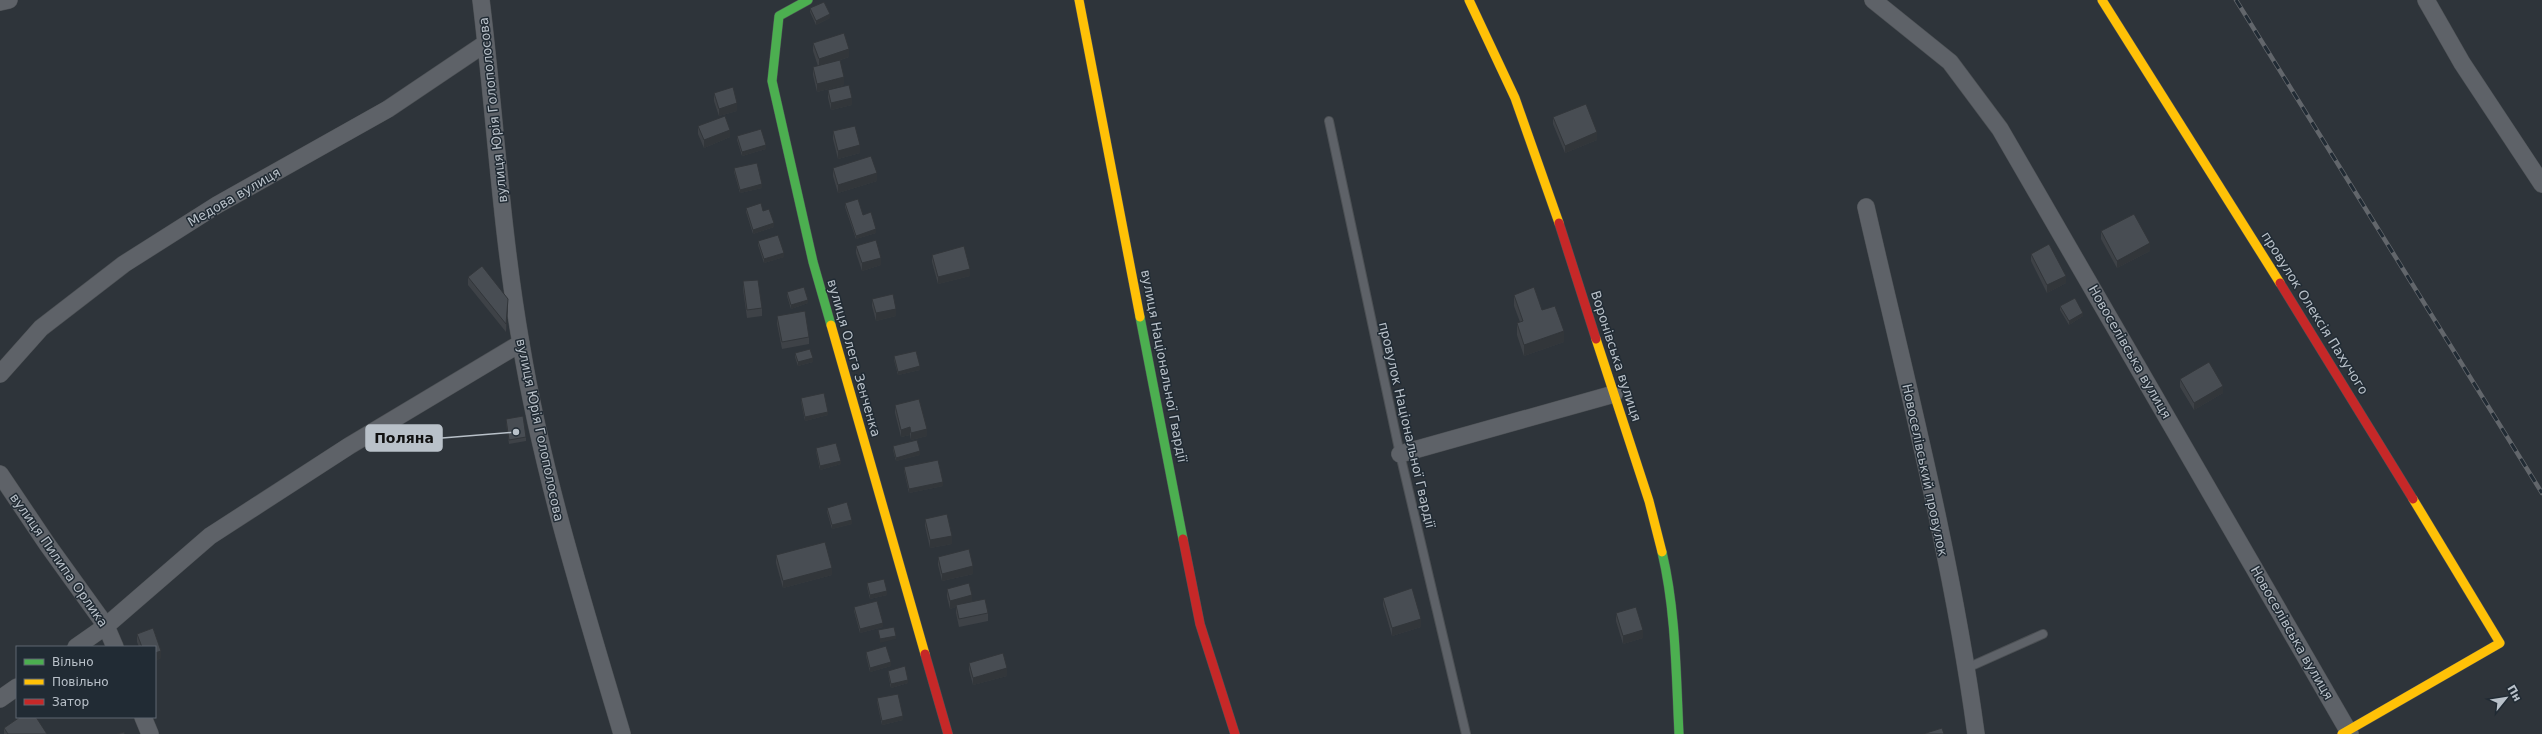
<svg xmlns="http://www.w3.org/2000/svg" width="2542" height="734" viewBox="0 0 2542 734" font-family="'DejaVu Sans',sans-serif">
	<style>
		.lines { fill: none; stroke-linecap: round; stroke-linejoin: round }
		.lane-casing { stroke: #4c5054; stroke-width: 10 }
		.street-casing { stroke: #4c5054; stroke-width: 18 }
		.fast-casing { stroke: #4c5054; stroke-width: 10 }
		.slow-casing { stroke: #4c5054; stroke-width: 10 }
		.jam-casing { stroke: #4c5054; stroke-width: 10 }
		.lane { stroke: #5e6268; stroke-width: 8 }
		.street { stroke: #5e6268; stroke-width: 17 }
		.fast { stroke: #4caf50; stroke-width: 9 }
		.slow { stroke: #ffc107; stroke-width: 9 }
		.jam { stroke: #c62828; stroke-width: 9 }
		.rail-casing { stroke: #62666b; stroke-width: 4.5 }
		.rail { stroke: #212b34; stroke-width: 3; stroke-dasharray: 9; stroke-linecap: butt }
		.wall { fill: #3e4247 }
		.shaded-wall { fill: #32363a }
		.building { fill: #484d53; stroke: #32363a }
		.labels { text-anchor: middle; dominant-baseline: central; stroke-width: 3; stroke-linejoin: round; paint-order: stroke }
		.street-label { font-size: 13px; fill: #b9c1c9; stroke: #212b34 }
		.leader { fill: none; stroke: #b9c1c9; stroke-width: 1.5 }
		.callout-dot { fill: #b9c1c9; stroke: #212b34; stroke-width: 1.5 }
		.callout { fill: #b9c1c9; stroke: #b9c1c9; stroke-width: 1.5 }
		.callout-label { font-size: 14px; text-anchor: middle; font-weight: bold; fill: #111 }
	</style>
	<rect width="100%" height="100%" fill="#2e343a"/>
	<g class="lines">
		<!-- lane casing -->
		<g class="lane-casing">
			<path id="lane" d="M1329,121L1400,454L1466,734
				M1967,668L2043,634"/>
		</g>
		<!-- street casing -->
		<g class="street-casing">
			<path id="street" d="M481,0C495,114 501,230 521,344C543,477 584,605 622,734
				M1873,0L1950,62L2000,129L2350,734
				M2426,0L2462,63L2542,184
				M0,2L9,0
				M1866,207C1906,381 1952,556 1976,734
				M0,374L41,328L124,264L217,205L388,109L486,43
				M1400,454L1614,394
				M0,474L47,544L106,626L115,647
				M76,647L106,626L210,536L349,446L521,343
				M0,699L17,687
				M143,717L150,734"/>
		</g>
		<!-- fast casing -->
		<g class="fast-casing">
			<path id="fast" d="M808,0L779,16L772,81L813,262L831,325
				M1140,317L1183,539
				M1662,552C1676,611 1676,674 1679,734"/>
		</g>
		<!-- slow casing -->
		<g class="slow-casing">
			<path id="slow" d="M1079,0L1140,317
				M1469,0L1515,98L1559,223
				M2102,0L2280,283
				M831,325L925,654
				M1596,339L1649,501L1662,552
				M2342,734L2500,643L2413,499"/>
		</g>
		<!-- jam casing -->
		<g class="jam-casing">
			<path id="jam" d="M1559,223L1596,339
				M2280,283L2413,499
				M1183,539L1200,624L1235,734
				M925,654L948,734"/>
		</g>
		<!-- lane -->
		<use href="#lane" class="lane"/>
		<!-- street -->
		<use href="#street" class="street"/>
		<!-- fast -->
		<use href="#fast" class="fast"/>
		<!-- slow -->
		<use href="#slow" class="slow"/>
		<!-- jam -->
		<use href="#jam" class="jam"/>
		<!-- rail casing -->
		<g class="rail-casing">
			<path id="rail" d="M2236,0L2542,493"/>
		</g>
		<!-- rail -->
		<use href="#rail" class="rail"/>
	</g>
	<!-- wall -->
	<path class="wall" d="M810,8L830,18L816,25L810,12Z
		M813,43L849,57L840,60L844,85L817,92L813,75V67L818,66L813,51Z
		M828,90L852,105L831,110L828,98Z
		M714,93L737,111L719,116L714,101Z
		M1553,117L1597,140L1565,153L1553,124Z
		M698,126L730,137L704,148L698,134Z
		M833,131L860,153L838,159L833,139Z
		M737,136L766,149L742,156L737,140Z
		M734,168L762,188L740,193L734,172Z
		M833,168L877,181L838,193L833,176Z
		M845,203L863,215L876,233L856,239L845,207Z
		M746,208L763,211L774,227L753,234L746,212Z
		M2101,231L2150,251L2117,268L2101,239Z
		M758,241L784,257L764,263L758,245Z
		M856,246L881,265L862,271L856,253Z
		M2031,254L2066,283L2047,293L2031,261Z
		M932,255L970,276L938,284L932,262Z
		M468,277L508,307L506,332L468,285Z
		M743,281L762,308V316L747,318L743,289Z
		M787,292L808,303L791,309L787,296Z
		M1514,295L1542,310L1564,342L1524,356L1517,335V323L1520,322L1514,306Z
		M872,299L896,316L876,321L872,306Z
		M2060,306L2083,316L2069,325L2060,310Z
		M777,316L809,337V344L782,349L777,324Z
		M795,353L813,362L798,366L795,357Z
		M894,356L920,370L898,375L894,360Z
		M2180,379L2223,393L2194,410L2180,387Z
		M801,398L828,415L805,421L801,402Z
		M895,405L927,436L911,440L910,435L901,437L895,413Z
		M506,419L526,437V441L509,444L506,423Z
		M893,446L920,455L896,461L893,450Z
		M816,448L841,464L820,470L816,452Z
		M904,467L943,486L909,493L904,471Z
		M827,508L852,524L832,529L827,512Z
		M925,519L952,544L930,548L925,526Z
		M776,555L832,575L783,588L776,563Z
		M938,557L973,574L942,581L938,565Z
		M867,583L887,595L870,599L867,587Z
		M947,589L972,602L988,613V621L959,627L956,613V607L950,609L947,597Z
		M1383,598L1421,627L1392,636L1383,605Z
		M854,607L883,627L860,633L854,611Z
		M1616,613L1643,638L1623,644L1616,621Z
		M153,628L161,651V658L155,661V647H139L137,642V634Z
		M866,652L891,666L870,672L866,656Z
		M969,663L1007,676L973,685L969,670Z
		M888,671L908,683L891,688L888,674Z
		M877,698L903,720L882,725L877,702Z
		M4,728L47,734H4Z"/>
	<!-- shaded-wall -->
	<path class="shaded-wall" d="M830,14V18L816,25V21Z
		M849,49V57L819,67V59Z
		M844,77V85L817,92V84Z
		M852,98V105L831,110V103Z
		M737,103V111L719,116V109Z
		M730,130V137L704,148V140Z
		M1597,132V140L1565,153V146Z
		M766,145V149L742,156V152Z
		M860,145V153L838,159V151Z
		M877,173V181L838,193V185Z
		M762,184V188L740,193V190Z
		M774,223V227L753,234V230Z
		M876,229V233L856,239V236Z
		M2150,243V251L2117,268V261Z
		M784,253V257L764,263V259Z
		M881,258V265L862,271V263Z
		M970,269V276L938,284V277Z
		M2066,276V283L2047,293V285Z
		M508,299V307L506,332V324Z
		M808,300V303L791,309V305Z
		M896,309V316L876,321V313Z
		M2083,313V316L2069,325V321Z
		M1564,331V342L1524,356V345Z
		M813,358V362L798,366V362Z
		M920,366V370L898,375V372Z
		M2223,386V393L2194,410V403Z
		M828,412V415L805,421V417Z
		M910,427V435L901,437V430Z
		M927,429V436L911,440V433Z
		M920,451V455L896,461V458Z
		M841,461V464L820,470V466Z
		M943,482V486L909,493V489Z
		M852,520V524L832,529V525Z
		M952,536V544L930,548V540Z
		M973,566V574L942,581V574Z
		M832,568V575L783,588V581Z
		M887,591V595L870,599V595Z
		M972,595V602L950,609V601Z
		M1421,619V627L1392,636V628Z
		M883,623V627L860,633V629Z
		M1643,630V638L1623,644V636Z
		M896,636V639L880,643V639Z
		M161,651V658L155,661V653Z
		M891,662V666L870,672V668Z
		M1007,668V676L973,685V678Z
		M908,680V683L891,688V684Z
		M903,716V720L882,725V721Z"/>
	<!-- building -->
	<path class="building" d="M824,2L830,14L816,21L810,8Z
		M844,33L849,49L819,59L813,43Z
		M840,60L844,77L817,84L813,67Z
		M849,85L852,98L831,103L828,90Z
		M733,87L737,103L719,109L714,93Z
		M1586,104L1597,132L1565,146L1553,117Z
		M725,116L730,130L704,140L698,126Z
		M855,126L860,145L838,151L833,131Z
		M761,129L766,145L742,152L737,136Z
		M871,156L877,173L838,185L833,168Z
		M757,163L762,184L740,190L734,168Z
		M858,199L863,215L871,212L876,229L856,236L845,203Z
		M761,203L763,211L769,209L774,223L753,230L746,208Z
		M2134,214L2150,243L2117,261L2101,231Z
		M778,235L784,253L764,259L758,241Z
		M876,240L881,258L862,263L856,246Z
		M2049,244L2066,276L2047,285L2031,254Z
		M964,246L970,269L938,277L932,255Z
		M482,266L508,299L506,324L468,277Z
		M758,280L762,308L747,310L743,281Z
		M804,287L808,300L791,305L787,292Z
		M1534,287L1542,310L1555,306L1564,331L1524,345L1517,323L1523,321L1514,295Z
		M893,294L896,309L876,313L872,299Z
		M2075,298L2083,313L2069,321L2060,306Z
		M805,311L809,337L782,342L777,316Z
		M810,349L813,358L798,362L795,353Z
		M916,351L920,366L898,372L894,356Z
		M2209,362L2223,386L2194,403L2180,379Z
		M824,393L828,412L805,417L801,398Z
		M919,399L927,429L911,433L910,427L901,430L895,405Z
		M523,416L526,437L509,440L506,419Z
		M917,440L920,451L896,458L893,446Z
		M836,443L841,461L820,466L816,448Z
		M938,460L943,482L909,489L904,467Z
		M847,502L852,520L832,525L827,508Z
		M947,514L952,536L930,540L925,519Z
		M825,542L832,568L783,581L776,555Z
		M969,549L973,566L942,574L938,557Z
		M884,579L887,591L870,595L867,583Z
		M969,583L972,595L950,601L947,589Z
		M1412,588L1421,619L1392,628L1383,598Z
		M985,599L988,613L959,619L956,605Z
		M877,601L883,623L860,629L854,607Z
		M1636,607L1643,630L1623,636L1616,613Z
		M894,627L896,636L880,639L878,630Z
		M153,628L161,651L155,653V647H142L137,634Z
		M886,646L891,662L870,668L866,652Z
		M1003,653L1007,668L973,678L969,663Z
		M905,666L908,680L891,684L888,671Z
		M898,694L903,716L882,721L877,698Z
		M20,717H36L47,734H8L4,728Z
		M1942,728L1944,734H1923Z
		M124,732L125,734H117Z"/>
	<g class="labels">
		<!-- street labels -->
		<g class="street-label">
			<text transform="translate(493 110) rotate(-96)">вулиця Юрія Голополосова</text>
			<text transform="translate(234 197) rotate(-30)">Медова вулиця</text>
			<text transform="translate(2315 313) rotate(58)">провулок Олексія Пахучого</text>
			<text transform="translate(2130 352) rotate(60)">Новоселівська вулиця</text>
			<text transform="translate(1616 356) rotate(72)">Воронівська вулиця</text>
			<text transform="translate(854 358) rotate(74)">вулиця Олега Зенченка</text>
			<text transform="translate(1164 366) rotate(79)">вулиця Національної Гвардії</text>
			<text transform="translate(1407 425) rotate(77)">провулок Національної Гвардії</text>
			<text transform="translate(540 430) rotate(78)">вулиця Юрія Голополосова</text>
			<text transform="translate(1925 470) rotate(78)">Новоселівський провулок</text>
			<text transform="translate(59 560) rotate(55)">вулиця Пилипа Орлика</text>
			<text transform="translate(2292 633) rotate(60)">Новоселівська вулиця</text>
		</g>
	</g>
	<!-- callouts -->
	<path class="leader" d="M516 432L442 438"/>
	<circle class="callout-dot" cx="516" cy="432" r="4"/>
	<rect class="callout" x="366" y="425" width="76" height="26" rx="4"/>
	<g class="callout-label">
		<text x="404" y="443">Поляна</text>
	</g>
	<!-- legend -->
	<rect x="16" y="646" width="140" height="72" fill="#212b34" stroke="#5e6770"/>
	<rect x="24" y="659" width="20" height="6" fill="#4caf50" stroke="#5e6770"/>
	<text x="52" y="666" font-size="12" fill="#b9c1c9">Вільно</text>
	<rect x="24" y="679" width="20" height="6" fill="#ffc107" stroke="#5e6770"/>
	<text x="52" y="686" font-size="12" fill="#b9c1c9">Повільно</text>
	<rect x="24" y="699" width="20" height="6" fill="#c62828" stroke="#5e6770"/>
	<text x="52" y="706" font-size="12" fill="#b9c1c9">Затор</text>
	<!-- north arrow -->
	<g transform="translate(2506 698) rotate(60)" stroke="#212b34" stroke-width="3" paint-order="stroke">
	<path d="M0-3L7 15L0 10L-7 15Z" fill="#b9c1c9"/>
	<text y="-6" font-size="11" font-weight="bold" text-anchor="middle" fill="#b9c1c9">Пн</text>
	</g>
</svg>
